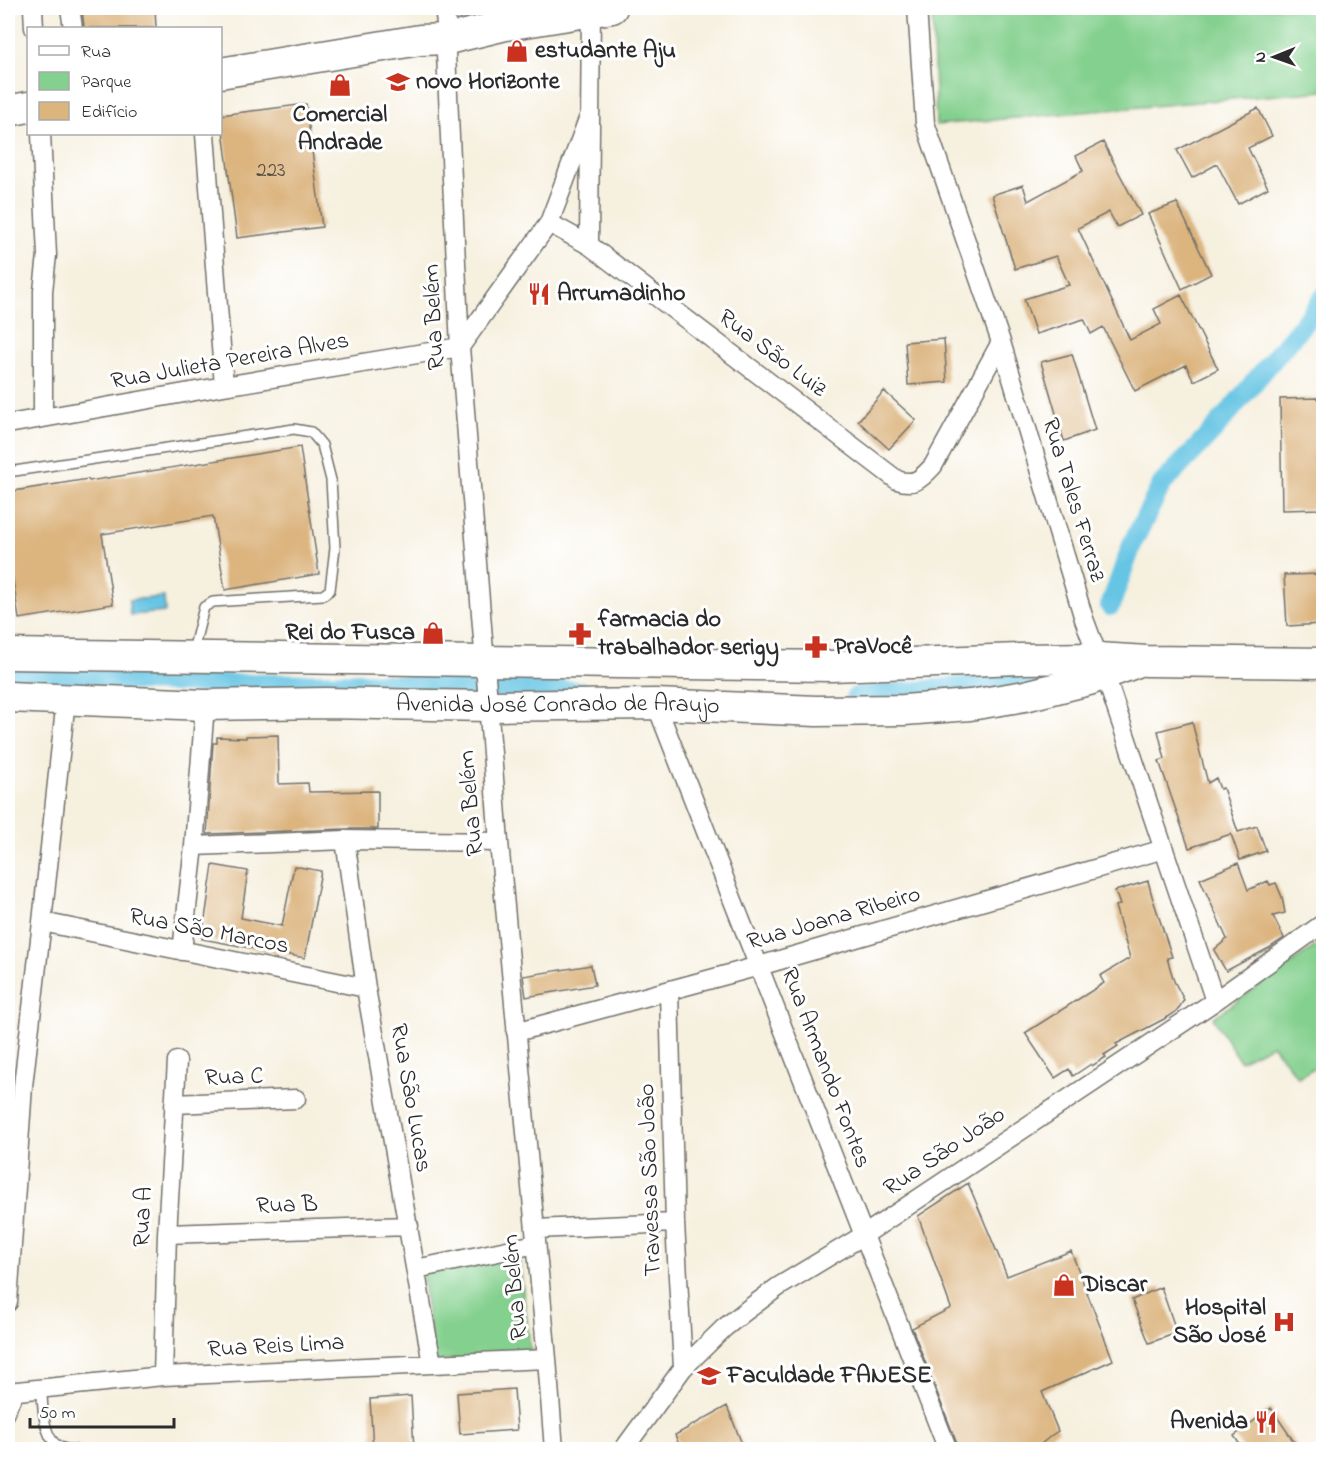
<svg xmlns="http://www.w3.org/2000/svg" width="1331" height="1457" viewBox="0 0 1331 1457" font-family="'Indie Flower',sans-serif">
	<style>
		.green { fill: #84d08e; stroke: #587e5c; stroke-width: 1.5 }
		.water { fill: #66c5e4; stroke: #487888; stroke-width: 1.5 }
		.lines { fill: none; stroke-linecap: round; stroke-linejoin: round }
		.canal { stroke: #66c5e4; stroke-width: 20 }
		.building { fill: #dbb47e }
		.lane-casing { stroke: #72706a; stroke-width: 12 }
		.street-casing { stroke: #72706a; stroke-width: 21 }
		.primary-casing { stroke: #72706a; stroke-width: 33 }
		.lane { stroke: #fff; stroke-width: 9 }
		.street { stroke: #fff; stroke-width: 18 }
		.primary { stroke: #fff; stroke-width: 30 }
		.labels { text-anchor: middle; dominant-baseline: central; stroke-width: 6; stroke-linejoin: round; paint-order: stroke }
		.number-label { font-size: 21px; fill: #574d40 }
		.poi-label { font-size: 24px; font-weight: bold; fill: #2b2b2b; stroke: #fff; text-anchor: start }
		.street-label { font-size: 24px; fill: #2b2b2b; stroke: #fff }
	</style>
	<rect width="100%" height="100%" fill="#fff"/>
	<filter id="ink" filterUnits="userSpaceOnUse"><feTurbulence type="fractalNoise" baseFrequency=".0167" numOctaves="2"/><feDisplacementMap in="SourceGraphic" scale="12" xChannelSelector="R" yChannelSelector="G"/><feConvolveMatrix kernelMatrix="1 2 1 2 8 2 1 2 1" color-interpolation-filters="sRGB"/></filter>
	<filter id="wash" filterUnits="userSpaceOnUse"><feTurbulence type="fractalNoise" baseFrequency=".008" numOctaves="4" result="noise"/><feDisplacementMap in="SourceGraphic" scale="24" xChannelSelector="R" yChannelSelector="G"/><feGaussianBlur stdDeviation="1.35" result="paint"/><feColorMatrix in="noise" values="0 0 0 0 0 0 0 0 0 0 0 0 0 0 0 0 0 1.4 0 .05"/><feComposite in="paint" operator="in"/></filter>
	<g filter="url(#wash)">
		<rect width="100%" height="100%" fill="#f6f0df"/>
		<!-- green -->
		<path class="green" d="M932,8H1323V91L936,125Z
			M1323,941V1063L1298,1077L1272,1045L1240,1061L1213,1018Z
			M518,1251L531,1353L433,1362L421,1263Z"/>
		<!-- water -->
		<path class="water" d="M164,597L165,612L130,615L129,600Z"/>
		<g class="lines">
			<!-- canal -->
			<path class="canal" d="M1110,606L1133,542L1162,484L1214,430L1308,318L1324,297
				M8,677L236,684L364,683L581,691
				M856,697L1035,679"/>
		</g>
		<g id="blocks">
			<!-- building -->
			<path class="building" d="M82,8H155L156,28H84Z
				M306,104L322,227L237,238L221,115Z
				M1258,108L1272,136L1248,148L1268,188L1238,204L1217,164L1192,178L1177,150Z
				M1103,142L1141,215L1117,227L1109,212L1078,228L1130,340L1161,324L1154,309L1181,295L1218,369L1194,381L1186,365L1135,391L1103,327L1091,334L1084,319L1036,334L1024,299L1069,285L1056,256L1015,269L992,195L1023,185L1028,201L1083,171L1076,156Z
				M1177,203L1211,274L1182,289L1148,214Z
				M944,339L947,382L908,385L905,342Z
				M1072,354L1095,430L1064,441L1041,362Z
				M884,391L916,420L889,449L858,421Z
				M1319,398L1321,509L1282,510L1280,399Z
				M300,447L319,574L225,590L213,516L102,534L113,604L19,619L8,547V492L88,479L89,481Z
				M1323,574V624L1287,626L1284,575Z
				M1192,722L1208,783L1216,778L1220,789L1223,788L1238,832L1257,826L1266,851L1240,860L1231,834L1189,848L1159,761L1165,759L1158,731Z
				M278,735L279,784L308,783L309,792L378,791V829H345L207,834L213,743H217V737L246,738V736Z
				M1238,863L1248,890L1268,881L1270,885L1276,883L1282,897L1285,913L1273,916L1284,938L1269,948L1226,971L1214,950L1227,939L1200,879Z
				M213,865L248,871L241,918L282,926L294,866L321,871L305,958L202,939Z
				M1148,881L1152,896L1172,957L1167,958L1174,981L1184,1000L1177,1011L1168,1017L1116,1044L1118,1046L1104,1055L1106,1057L1092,1066L1091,1064L1073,1076L1069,1069L1055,1078L1025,1033L1104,983L1100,976L1130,958L1115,906L1120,905L1115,891Z
				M591,965L595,985L526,997L523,976Z
				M968,1183L1007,1276L1071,1251L1113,1360L1042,1392L1058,1431L1052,1435L1035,1449H959L912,1328L951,1308L918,1216Z
				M1161,1287L1177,1333L1149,1343L1132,1300Z
				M514,1389L517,1430L460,1434L457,1393Z
				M411,1396L414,1449H373L370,1399Z
				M727,1406L744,1449H681L675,1435Z
				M1271,1408L1299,1449H1243L1234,1436Z"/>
		</g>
	</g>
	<g filter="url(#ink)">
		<use href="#blocks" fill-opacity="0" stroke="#72706a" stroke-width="1.5"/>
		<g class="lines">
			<!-- lane casing -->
			<g class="lane-casing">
				<path id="lane" d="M8,472L294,429L311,432L322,445L331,480L335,548L330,590L323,595L213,602L204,607L193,651
					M42,1388C42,1405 43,1439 60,1447C65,1450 70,1449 75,1450
					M8,1416L20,1390"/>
			</g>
			<!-- street casing -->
			<g class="street-casing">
				<path id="street" d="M33,8L34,28
					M70,8L73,28
					M444,8L448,39L446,53L460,347L499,842L547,1359L554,1450
					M917,8L925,123L1001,342L1084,619L1105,675L1215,1001
					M41,134L47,255L43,291V418
					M205,134L224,386
					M549,223L589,245L897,480C915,486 921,479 933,466L1001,342
					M589,245L591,8
					M8,424L43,418L224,386L460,347L549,223L590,114
					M656,704L948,1450
					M345,840L366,988L432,1364
					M194,846L345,840L499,842
					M42,922L366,988
					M182,951L194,846L205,705
					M669,991L675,1223L683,1368
					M516,1032L759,966L1164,849
					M174,1104L296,1099
					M535,1229L675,1223
					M167,1234L409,1226
					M416,1269L536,1244
					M8,1302L23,1086L42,922L66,699
					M163,1376L167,1234L177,1061
					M8,1392L163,1376L547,1359
					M623,1450L683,1368L724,1328L747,1310L778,1287L864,1235L1215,1001L1324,923"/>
			</g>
			<!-- primary casing -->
			<g class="primary-casing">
				<g id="primary">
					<path d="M220,73L420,40L448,39L506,25L612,8"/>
					<path d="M8,111L28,107"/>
					<path d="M8,654L831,666L1019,659L1098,658L1147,661L1324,663"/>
					<path id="s1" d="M8,697L205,705L325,703L488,706L656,704L816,711L904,710L970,705L1025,696L1089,680L1132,664"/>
				</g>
			</g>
			<!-- lane -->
			<use href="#lane" class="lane"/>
			<!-- street -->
			<use href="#street" class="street"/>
			<!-- primary -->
			<use href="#primary" class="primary"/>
		</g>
	</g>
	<!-- icons -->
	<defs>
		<g id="shop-bare" transform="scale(1.8)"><path d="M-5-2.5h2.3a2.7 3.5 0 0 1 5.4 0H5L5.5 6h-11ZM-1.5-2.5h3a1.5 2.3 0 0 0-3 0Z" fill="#c8321e" stroke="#fff" stroke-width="2.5" paint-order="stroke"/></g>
		<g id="school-bare" transform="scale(1.8)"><path d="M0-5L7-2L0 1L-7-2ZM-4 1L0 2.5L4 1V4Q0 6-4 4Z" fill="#c8321e" stroke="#fff" stroke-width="2.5" paint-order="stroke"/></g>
		<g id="restaurant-bare" transform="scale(1.8)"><path d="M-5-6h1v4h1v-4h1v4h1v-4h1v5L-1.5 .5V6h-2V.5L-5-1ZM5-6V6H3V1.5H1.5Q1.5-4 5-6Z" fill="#c8321e" stroke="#fff" stroke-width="2.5" paint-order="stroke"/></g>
		<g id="pharmacy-bare" transform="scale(1.8)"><path d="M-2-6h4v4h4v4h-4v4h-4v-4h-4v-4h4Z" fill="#c8321e" stroke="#fff" stroke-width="2.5" paint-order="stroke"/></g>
		<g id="hospital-bare" transform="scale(1.8)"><path d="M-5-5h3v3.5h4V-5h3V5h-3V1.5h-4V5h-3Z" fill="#c8321e" stroke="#fff" stroke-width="2.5" paint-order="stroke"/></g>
		<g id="university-bare" transform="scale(1.8)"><path d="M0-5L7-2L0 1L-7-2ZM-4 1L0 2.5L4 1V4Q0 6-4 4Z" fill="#c8321e" stroke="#fff" stroke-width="2.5" paint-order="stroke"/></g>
	</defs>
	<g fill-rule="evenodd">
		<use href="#shop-bare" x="517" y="51"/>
		<use href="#school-bare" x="398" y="82"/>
		<use href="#shop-bare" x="340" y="85"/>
		<use href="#restaurant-bare" x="539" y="294"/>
		<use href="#shop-bare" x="433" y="633"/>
		<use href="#pharmacy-bare" x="580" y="634"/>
		<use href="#pharmacy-bare" x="816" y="647"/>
		<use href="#shop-bare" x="1064" y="1285"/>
		<use href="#hospital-bare" x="1284" y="1322"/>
		<use href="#university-bare" x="709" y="1376"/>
		<use href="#restaurant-bare" x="1266" y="1422"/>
	</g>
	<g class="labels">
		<!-- number labels -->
		<g class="number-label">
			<text x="271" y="171">223</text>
		</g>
		<!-- poi labels -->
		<g class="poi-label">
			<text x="535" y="51">estudante Aju</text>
			<text x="416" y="82">novo Horizonte</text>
			<text x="340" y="115" text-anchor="middle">Comercial<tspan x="340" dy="28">Andrade</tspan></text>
			<text x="557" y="294">Arrumadinho</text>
			<text x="598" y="620">farmacia do<tspan x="598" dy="28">trabalhador serigy</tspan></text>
			<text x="415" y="633" text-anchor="end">Rei do Fusca</text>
			<text x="834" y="647">PraVocê</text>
			<text x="1082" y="1285">Discar</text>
			<text x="1266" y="1308" text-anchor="end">Hospital<tspan x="1266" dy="28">São José</tspan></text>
			<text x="727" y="1376">Faculdade FANESE</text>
			<text x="1248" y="1422" text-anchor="end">Avenida</text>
		</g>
		<!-- street labels -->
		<g class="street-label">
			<text transform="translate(435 317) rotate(-93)">Rua Belém</text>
			<text transform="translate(772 354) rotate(37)">Rua São Luiz</text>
			<text transform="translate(230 362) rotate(-10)">Rua Julieta Pereira Alves</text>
			<text transform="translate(1073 500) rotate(73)">Rua Tales Ferraz</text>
			<text stroke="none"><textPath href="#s1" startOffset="550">Avenida José Conrado de Araujo</textPath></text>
			<text transform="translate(472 803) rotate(-95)">Rua Belém</text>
			<text transform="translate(834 919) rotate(-16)">Rua Joana Ribeiro</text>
			<text transform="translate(209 932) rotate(11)">Rua São Marcos</text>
			<text transform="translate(825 1068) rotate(69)">Rua Armando Fontes</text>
			<text transform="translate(234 1078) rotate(-2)">Rua C</text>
			<text transform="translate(410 1098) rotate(80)">Rua São Lucas</text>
			<text transform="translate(945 1152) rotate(-34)">Rua São João</text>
			<text transform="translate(651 1180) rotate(-92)">Travessa São João</text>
			<text transform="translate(287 1206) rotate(-2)">Rua B</text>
			<text transform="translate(144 1217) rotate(-87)">Rua A</text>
			<text transform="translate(516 1287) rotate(-95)">Rua Belém</text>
			<text transform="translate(276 1347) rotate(-3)">Rua Reis Lima</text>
		</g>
	</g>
	<!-- margin -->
	<rect width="1331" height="1457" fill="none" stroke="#fff" stroke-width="30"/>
	<!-- legend -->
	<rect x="27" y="27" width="195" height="108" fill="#ffffff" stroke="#aaaaaa" stroke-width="1.5"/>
	<rect x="39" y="46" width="30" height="9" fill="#ffffff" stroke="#aaaaaa" stroke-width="1.5"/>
	<text x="81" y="57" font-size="18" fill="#2b2b2b">Rua</text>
	<rect x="39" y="72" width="30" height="18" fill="#84d08e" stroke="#aaaaaa" stroke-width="1.5"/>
	<text x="81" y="87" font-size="18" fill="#2b2b2b">Parque</text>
	<rect x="39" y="102" width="30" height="18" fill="#dbb47e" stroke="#aaaaaa" stroke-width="1.5"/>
	<text x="81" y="117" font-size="18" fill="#2b2b2b">Edifício</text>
	<!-- north arrow -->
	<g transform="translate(1274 57) rotate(269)" stroke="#ffffff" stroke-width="4.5" paint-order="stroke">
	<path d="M0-4.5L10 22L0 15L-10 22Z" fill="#2b2b2b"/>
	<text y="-9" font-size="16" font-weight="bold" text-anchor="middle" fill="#2b2b2b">N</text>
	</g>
	<!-- scale -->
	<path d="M30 1418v9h144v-9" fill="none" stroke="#2b2b2b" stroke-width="3"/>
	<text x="39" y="1418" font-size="18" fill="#2b2b2b" stroke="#ffffff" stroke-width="4.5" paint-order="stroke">50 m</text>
</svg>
